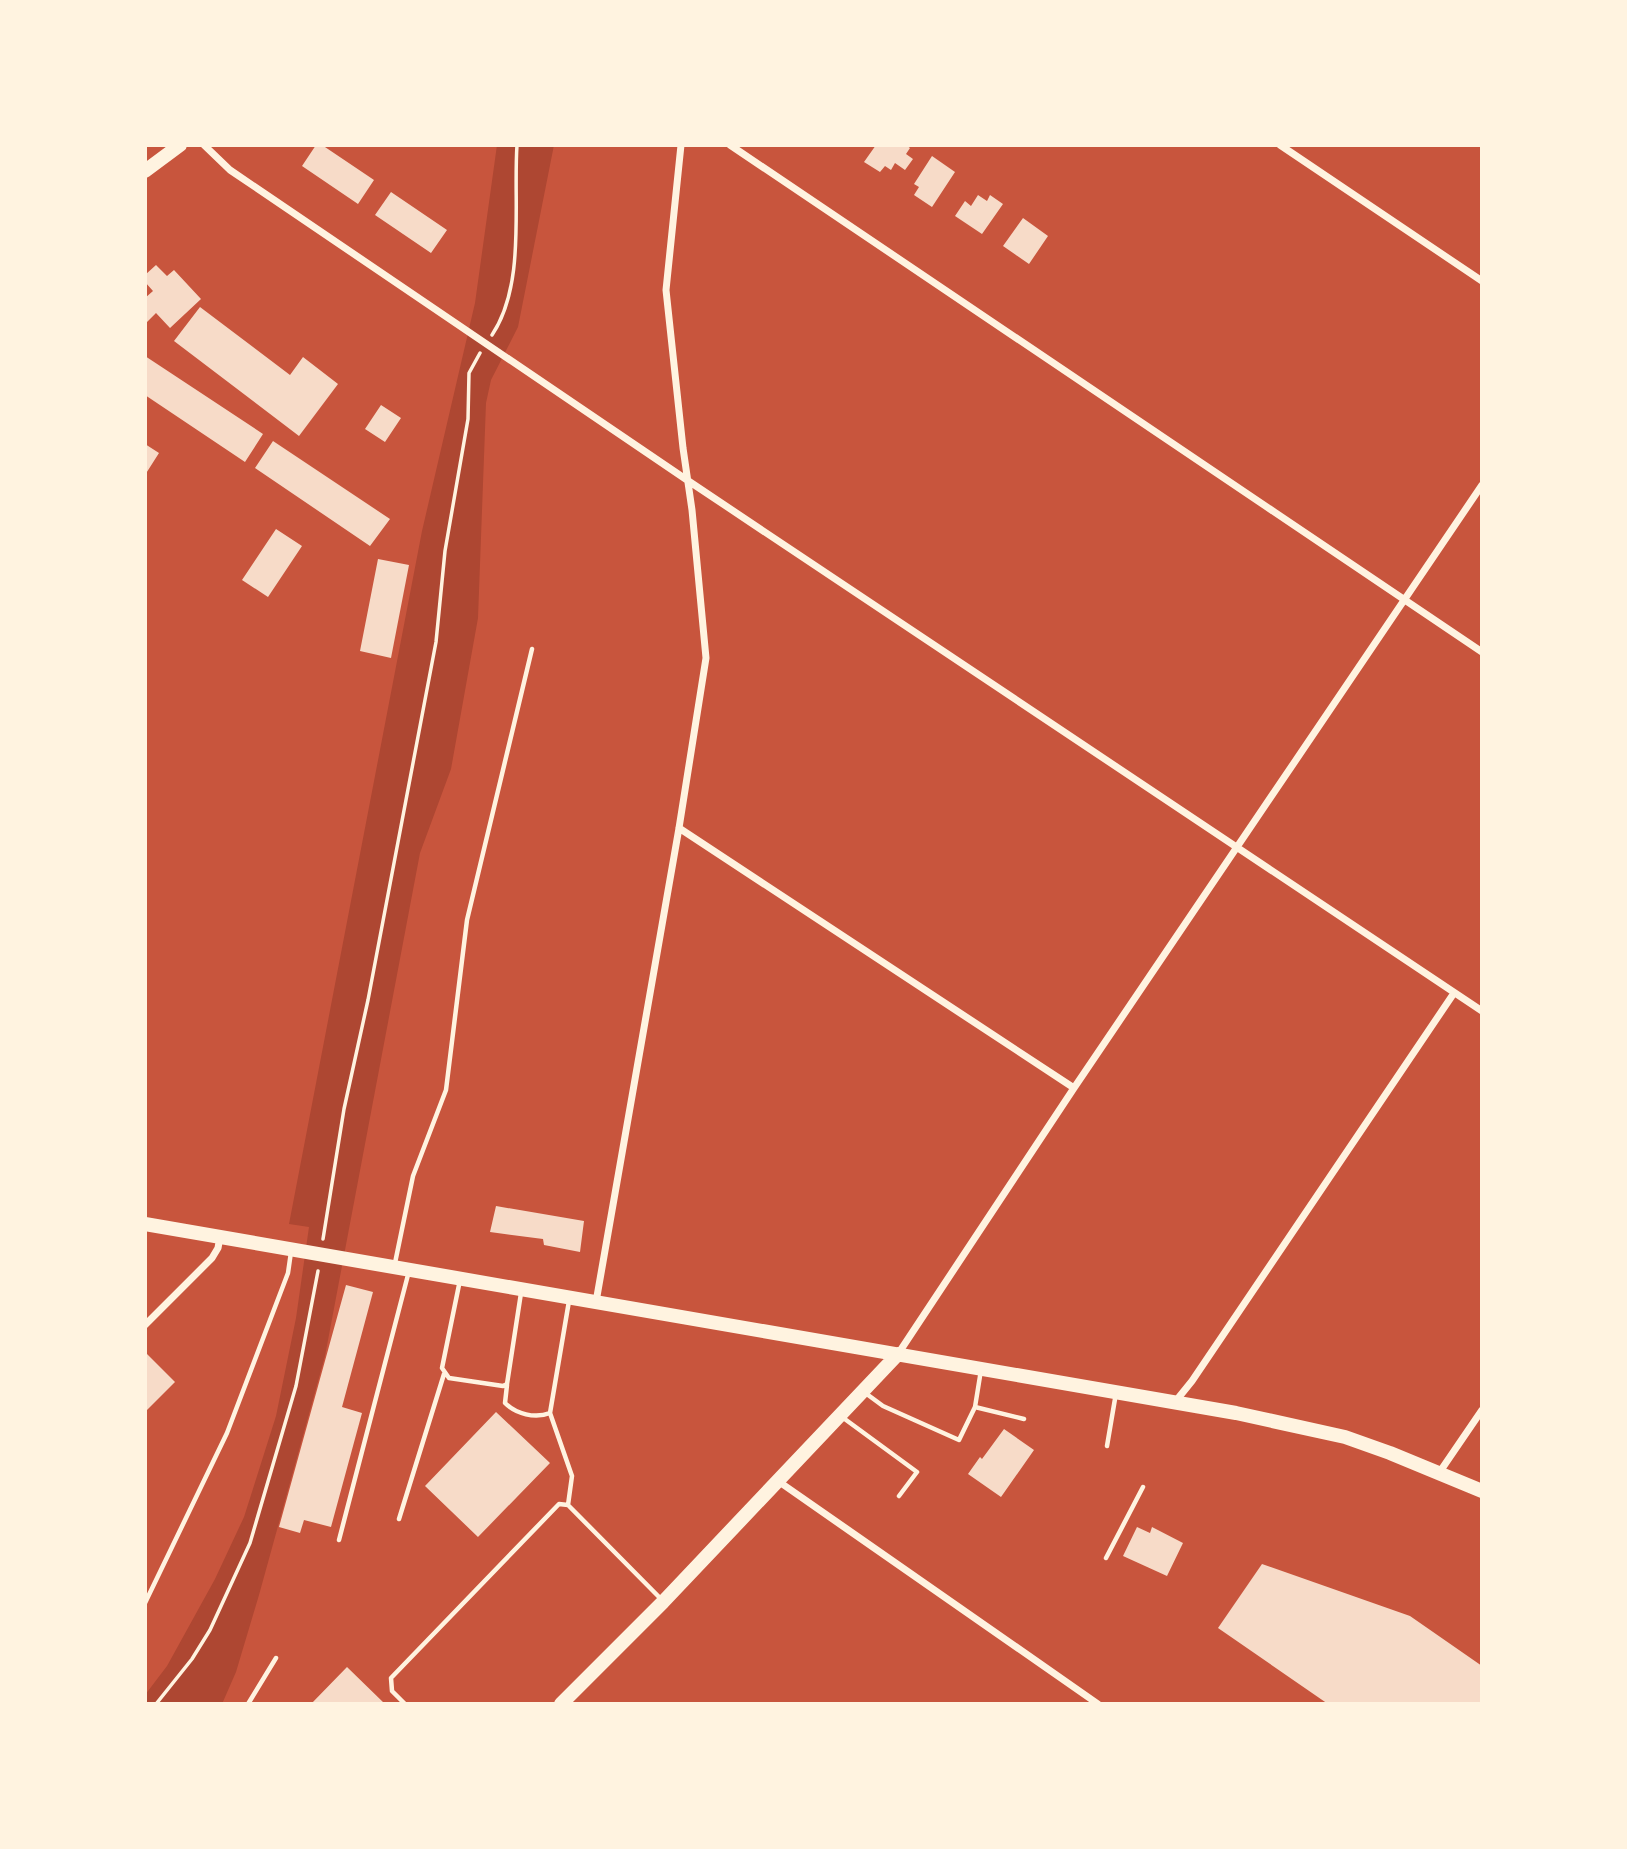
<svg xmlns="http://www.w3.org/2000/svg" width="1627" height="1849" viewBox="0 0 1627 1849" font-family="'Source Sans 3',sans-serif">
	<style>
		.green { fill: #ae4732 }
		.building { fill: #f7dbc8 }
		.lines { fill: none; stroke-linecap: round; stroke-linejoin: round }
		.path { stroke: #fff3e0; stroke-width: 3.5 }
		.service { stroke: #fff3e0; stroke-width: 4.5 }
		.minor { stroke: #fff3e0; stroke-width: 7 }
		.secondary { stroke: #fff3e0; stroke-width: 14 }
	</style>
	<rect width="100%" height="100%" fill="#c8553d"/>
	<!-- green -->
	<path class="green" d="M497,145H554L518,327L491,380L486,403L478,618L451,769L420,853L325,1356L259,1595L236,1672L222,1704H145V1695L167,1666L215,1579L244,1517L276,1416L296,1318L309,1227L289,1224L422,531L475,303Z"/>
	<!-- building -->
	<path class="building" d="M316,145H322L374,180L358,204L302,166Z
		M876,145H906L910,148L906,154L913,159L905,170L895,163L891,170L885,166L880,172L864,162Z
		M932,156L955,172L932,207L914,195L919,187L914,184Z
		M391,192L447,230L431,253L375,215Z
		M978,195L987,201L990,195L1003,204L982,234L955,216L965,201L971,206Z
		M1023,218L1048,236L1029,264L1003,246Z
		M156,265L167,276L174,270L201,299L170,328L156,313L147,322L145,321V298L153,291L145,282V275Z
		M200,307L290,375L303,357L338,384L299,436L174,341Z
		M145,356L263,434L245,462L145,395Z
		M381,405L401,418L385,442L365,429Z
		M273,441L390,519L370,546L255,468Z
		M145,444L159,453L145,475Z
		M276,529L302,546L268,597L242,580Z
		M378,559L409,565L391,658L360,651Z
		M496,1206L584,1221L580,1252L544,1245L543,1239L490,1232Z
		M346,1285L373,1292L342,1407L362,1413L331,1527L304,1520L300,1533L279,1527Z
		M147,1354L175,1382L145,1412V1356Z
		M496,1412L550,1463L478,1537L425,1486Z
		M1004,1429L1034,1450L1001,1497L968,1474L980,1457L982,1459Z
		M1137,1527L1150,1533L1152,1527L1183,1543L1167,1576L1123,1556Z
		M1262,1564L1410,1616L1482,1666V1704H1328L1218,1628Z
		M347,1667L385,1704H311Z"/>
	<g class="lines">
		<!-- path -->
		<path class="path" d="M492,335C526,284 513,204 517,145
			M323,1239L344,1109L368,1000L436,642L445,551L468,419L469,373L480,353
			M156,1704L192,1659L210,1630L250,1543L296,1386L318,1271"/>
		<!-- service -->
		<path class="service" d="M395,1263L413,1176L446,1090L467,920L532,649
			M460,1280L442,1368L449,1378L503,1386L507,1384L521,1293
			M507,1385L505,1403C516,1414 535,1419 550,1413L569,1301
			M864,1392L883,1406L959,1440L975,1407L981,1370
			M975,1407L1024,1419
			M550,1413L572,1476L568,1505
			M842,1417L917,1472L899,1496
			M1107,1446L1116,1393
			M399,1519L444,1374
			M339,1540L409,1271
			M1106,1558L1143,1487
			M145,1603L227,1433L288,1273L291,1252
			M248,1704L276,1658
			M405,1704L392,1691L391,1678L559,1504L568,1505L662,1600"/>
		<!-- minor -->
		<path class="minor" d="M204,145L230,170L687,480L1482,1011
			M730,145L1482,652
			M1280,145L1482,281
			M679,828L1074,1088
			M596,1302L679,828L706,658L692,510L683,448L666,290L681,145
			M145,1325L212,1258L218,1248L220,1237
			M898,1354L1074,1088L1482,485
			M1175,1402L1192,1381L1454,993
			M1439,1473L1482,1410
			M778,1481L1098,1704"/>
		<!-- secondary -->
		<path class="secondary" d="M145,171L180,145
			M145,1224L1236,1413L1345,1437L1390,1453L1482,1491
			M561,1704L663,1602L898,1354"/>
	</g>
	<!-- border -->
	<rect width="1627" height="1849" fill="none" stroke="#fff3e0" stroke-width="294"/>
</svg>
